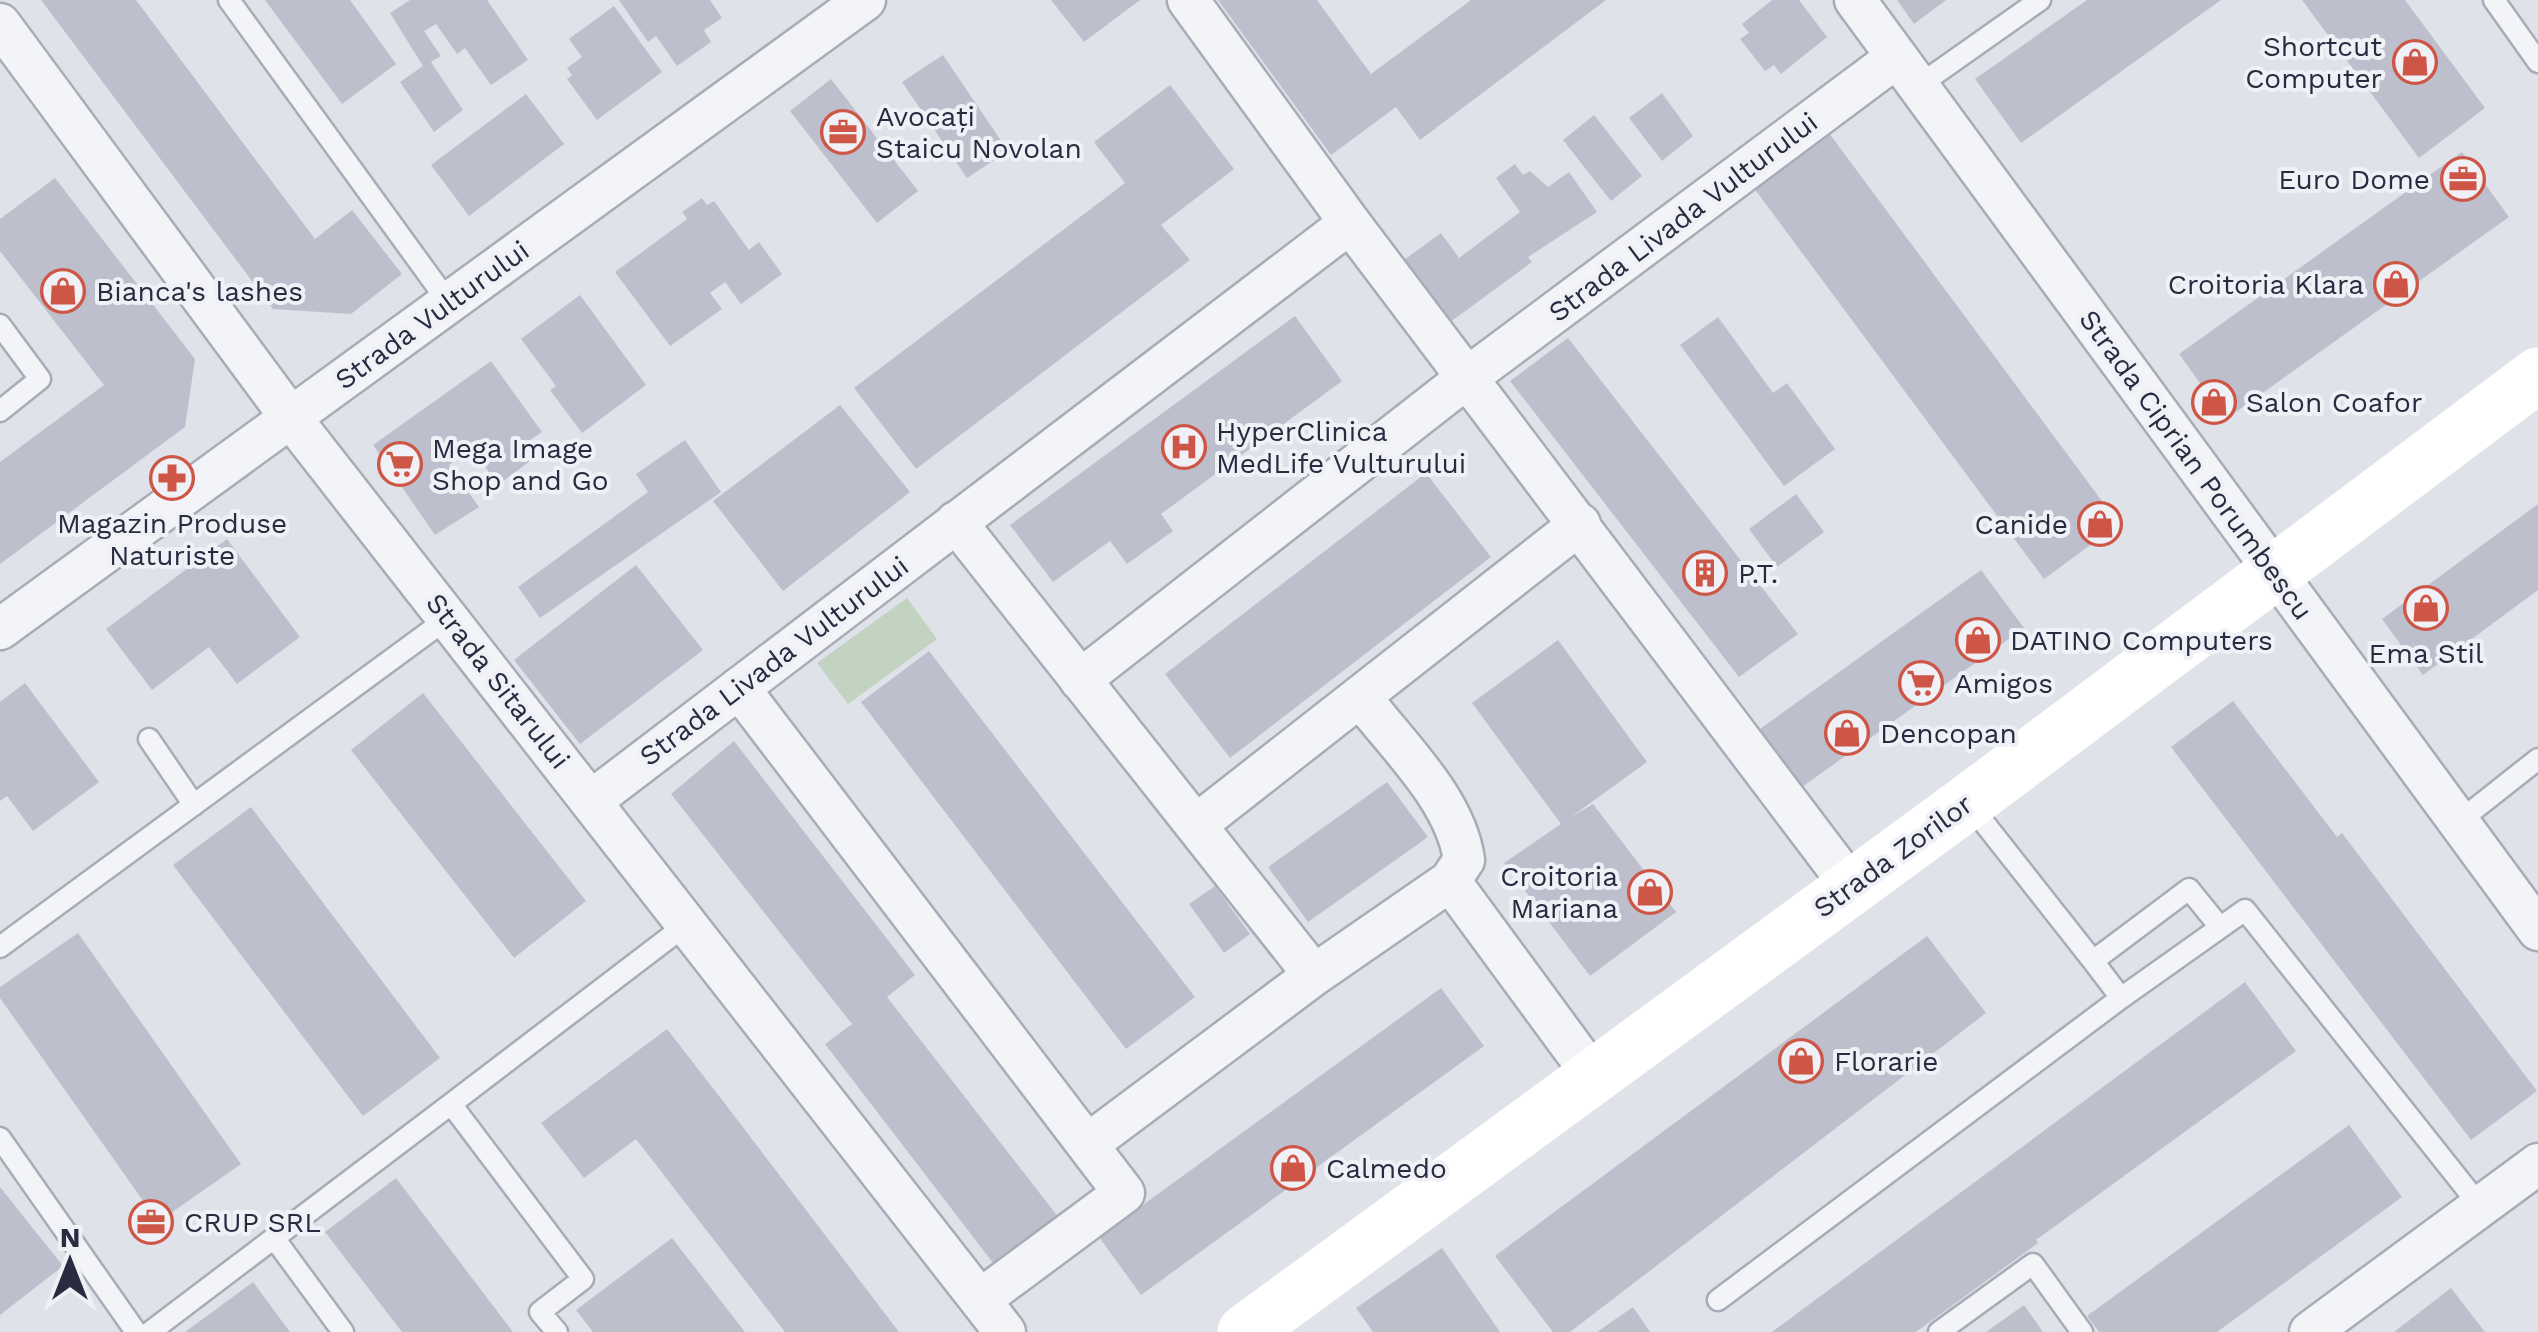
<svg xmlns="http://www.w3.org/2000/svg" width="2538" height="1332" viewBox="0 0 2538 1332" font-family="'Work Sans',sans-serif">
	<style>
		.green { fill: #c2d3c2 }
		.building { fill: #bebfcc }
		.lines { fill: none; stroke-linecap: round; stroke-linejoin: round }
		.lane-casing { stroke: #a9abb7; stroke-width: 25 }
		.street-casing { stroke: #a9abb7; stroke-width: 45 }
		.lane { stroke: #f3f4f7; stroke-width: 20 }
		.street { stroke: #f3f4f7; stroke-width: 40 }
		.secondary { stroke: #fff; stroke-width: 55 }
		.labels { text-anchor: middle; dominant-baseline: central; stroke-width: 8; stroke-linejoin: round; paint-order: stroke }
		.poi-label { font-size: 28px; fill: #292b41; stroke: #f0f1f7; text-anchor: start }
		.street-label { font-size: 28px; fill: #292b41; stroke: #f0f1f7 }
	</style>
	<rect width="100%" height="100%" fill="#e0e2e9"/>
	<!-- green -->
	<path class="green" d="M907,598L937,639L848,704L817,663Z"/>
	<!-- building -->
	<path class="building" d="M41,0H136L315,239L352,210L402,274L351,314L273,309Z
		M265,0H350L396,64L342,104Z
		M410,0H487L528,60L491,85L465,48L457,54L436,24L424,31L441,56L431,62L463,110L434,132L400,82L423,66L390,13Z
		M619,0H710L722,18L704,30L711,42L677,66L656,36L648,42Z
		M1051,0H1140L1084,42Z
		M1218,0H1317L1371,74L1471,0H1606L1420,140L1396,107L1331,155Z
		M1772,0H1799L1827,37L1781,74L1774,65L1765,71L1740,39L1749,33L1742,24Z
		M1897,0H1946L1914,24Z
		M2087,0H2221L2021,143L1975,79Z
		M2302,0H2405L2485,108L2419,158Z
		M614,6L662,72L597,120L567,79L572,75L567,68L582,57L569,39Z
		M943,55L1008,151L967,178L902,82Z
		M831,79L918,191L877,223L790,111Z
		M1170,85L1234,169L1161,225L1190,260L916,469L854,388L1125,183L1094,142Z
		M1662,93L1693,136L1662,161L1629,118Z
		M526,94L564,144L469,216L431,165Z
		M1594,115L1642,176L1611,201L1563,140Z
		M1823,125L2119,524L2044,579L1748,180Z
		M2462,152L2509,217L2226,419L2179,354Z
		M1515,164L1523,175L1530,171L1548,187L1569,172L1597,212L1528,257L1532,262L1449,323L1404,260L1441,233L1459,258L1520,212L1496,178Z
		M55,178L195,359L185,427L0,564V462L104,385L0,251V219Z
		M702,198L707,205L714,201L749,250L759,242L782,274L741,304L725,282L710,293L722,309L670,346L615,272L687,219L682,212Z
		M580,295L646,385L582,433L550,390L556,386L521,339Z
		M1295,316L1342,381L1161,514L1173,531L1127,564L1110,541L1053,582L1010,525Z
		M1718,317L1773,393L1787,383L1835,449L1784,486L1680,345Z
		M1568,338L1798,634L1739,677L1510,381Z
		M491,361L542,432L520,447L530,461L498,485L472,448L449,465L479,507L435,535L373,445Z
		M840,405L910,492L783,591L713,501Z
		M685,440L721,492L540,618L518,587L648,492L636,474Z
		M1426,473L1491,557L1230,758L1165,674Z
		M1796,494L1824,532L1777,567L1749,529Z
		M2538,504V590L2423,675L2382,619Z
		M227,539L300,637L237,684L209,647L152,690L106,629Z
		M636,565L703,650L580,744L514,660Z
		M1981,570L2024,628L1802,787L1760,729Z
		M1558,640L1647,762L1571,817L1593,804L1676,912L1590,976L1504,863L1561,824L1472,703Z
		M929,651L1195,997L1126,1049L861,702Z
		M25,683L99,782L33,831L7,796L0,801V702Z
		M423,693L586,901L514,958L351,750Z
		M2233,701L2337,837L2342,833L2537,1091L2471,1140L2171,747Z
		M734,741L915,975L887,997L1063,1223L1000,1272L825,1044L852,1024L671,794Z
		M1387,782L1428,837L1308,922L1268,867Z
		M251,807L440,1058L363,1116L173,865Z
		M1215,886L1250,934L1224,953L1189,904Z
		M78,933L241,1164L158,1222L0,998V987Z
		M1927,936L1986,1013L1570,1332H1553L1495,1256Z
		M2245,982L2296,1051L2036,1240L2038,1243L1916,1332H1772Z
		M1441,988L1484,1046L1141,1295L1099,1237Z
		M667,1029L726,1105L899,1332H785L636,1139L584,1178L541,1123Z
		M2349,1125L2402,1197L2217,1332H2099L2087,1316Z
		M396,1178L513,1332H402L325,1232Z
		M0,1187L63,1266L0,1315Z
		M672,1238L745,1332H593L576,1310Z
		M1442,1248L1500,1332H1373L1356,1308Z
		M253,1282L290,1332H185Z
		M2451,1288L2485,1332H2394Z
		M2024,1305L2043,1332H1986Z
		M1633,1307L1650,1332H1597Z"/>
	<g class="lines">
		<!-- lane casing -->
		<g class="lane-casing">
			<path id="lane" d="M229,0L449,303
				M2494,0L2538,62
				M1918,86L2040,0
				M0,325L40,379L0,411
				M149,739L194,805
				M1970,805L2093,961
				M2457,823L2538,759
				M0,947L448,618
				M2121,998L2245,910L2480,1206
				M0,1138L136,1332
				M274,1238L343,1332
				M1718,1300L2121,998L2093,961L2189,889L2219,926
				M150,1332L451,1104
				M557,1332L540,1312L583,1279L451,1104L687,924
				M1939,1332L2033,1264L2082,1332"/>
		</g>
		<!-- street casing -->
		<g class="street-casing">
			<path id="street" d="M1188,0L1350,223L1851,886
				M1855,0L2538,930
				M0,24L291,418L1005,1332
				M956,522L1314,975L1450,881L1464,860C1456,800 1398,746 1362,699
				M0,629L865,0
				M1080,680L1468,377L1897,57
				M739,688L1124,1193L981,1299
				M591,801L1350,223
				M1196,825L1580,524
				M1450,881L1594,1077
				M1088,1144L1314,975
				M2310,1332L2538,1164"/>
		</g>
		<!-- lane -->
		<use href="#lane" class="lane"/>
		<!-- street -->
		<use href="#street" class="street"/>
		<!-- secondary -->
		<path class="secondary" d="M1245,1332L1968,802L2538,375"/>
	</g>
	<!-- icons -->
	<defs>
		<g id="shop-ring" transform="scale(2.25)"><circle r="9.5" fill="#f0f1f7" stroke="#ce5646" stroke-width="1.5"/><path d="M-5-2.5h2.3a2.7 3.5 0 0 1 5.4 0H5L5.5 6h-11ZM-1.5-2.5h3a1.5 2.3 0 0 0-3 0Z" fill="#ce5646"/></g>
		<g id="office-ring" transform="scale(2.25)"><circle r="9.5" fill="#f0f1f7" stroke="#ce5646" stroke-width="1.5"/><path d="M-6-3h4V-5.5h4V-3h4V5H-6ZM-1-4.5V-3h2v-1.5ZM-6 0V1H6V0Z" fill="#ce5646"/></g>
		<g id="hospital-ring" transform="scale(2.25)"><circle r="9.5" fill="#f0f1f7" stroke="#ce5646" stroke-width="1.5"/><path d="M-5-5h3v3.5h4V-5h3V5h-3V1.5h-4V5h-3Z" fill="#ce5646"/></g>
		<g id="supermarket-ring" transform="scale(2.25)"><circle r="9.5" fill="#f0f1f7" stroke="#ce5646" stroke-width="1.5"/><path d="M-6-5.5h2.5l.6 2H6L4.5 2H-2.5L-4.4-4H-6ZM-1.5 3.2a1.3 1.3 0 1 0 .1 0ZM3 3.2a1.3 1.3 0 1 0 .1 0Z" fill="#ce5646"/></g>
		<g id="pharmacy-ring" transform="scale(2.25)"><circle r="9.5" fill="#f0f1f7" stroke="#ce5646" stroke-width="1.5"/><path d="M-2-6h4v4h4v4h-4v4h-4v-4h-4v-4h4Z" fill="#ce5646"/></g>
		<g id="building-ring" transform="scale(2.25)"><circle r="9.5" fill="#f0f1f7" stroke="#ce5646" stroke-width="1.5"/><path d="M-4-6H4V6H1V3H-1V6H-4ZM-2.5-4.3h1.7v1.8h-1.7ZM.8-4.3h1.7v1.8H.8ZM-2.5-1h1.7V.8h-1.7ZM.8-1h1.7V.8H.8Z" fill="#ce5646"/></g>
	</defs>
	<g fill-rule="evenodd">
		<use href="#shop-ring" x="2415" y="62"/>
		<use href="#office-ring" x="843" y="132"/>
		<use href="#office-ring" x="2463" y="179"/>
		<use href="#shop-ring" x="2396" y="284"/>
		<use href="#shop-ring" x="63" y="291"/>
		<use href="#shop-ring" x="2214" y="402"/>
		<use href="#hospital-ring" x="1184" y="447"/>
		<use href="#supermarket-ring" x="400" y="464"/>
		<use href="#pharmacy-ring" x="172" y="478"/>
		<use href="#shop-ring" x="2100" y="524"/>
		<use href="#building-ring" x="1705" y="573"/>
		<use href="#shop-ring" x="2426" y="608"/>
		<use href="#shop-ring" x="1978" y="640"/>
		<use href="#supermarket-ring" x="1921" y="683"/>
		<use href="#shop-ring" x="1847" y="733"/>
		<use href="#shop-ring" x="1650" y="892"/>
		<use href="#shop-ring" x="1801" y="1061"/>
		<use href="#shop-ring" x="1293" y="1168"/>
		<use href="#office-ring" x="151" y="1222"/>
	</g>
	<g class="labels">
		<!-- poi labels -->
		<g class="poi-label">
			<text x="2382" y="46" text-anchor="end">Shortcut<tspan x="2382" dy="32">Computer</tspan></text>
			<text x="876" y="116">Avocați<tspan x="876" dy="32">Staicu Novolan</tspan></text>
			<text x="2430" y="179" text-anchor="end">Euro Dome</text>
			<text x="2364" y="284" text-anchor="end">Croitoria Klara</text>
			<text x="96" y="291">Bianca's lashes</text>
			<text x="2246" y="402">Salon Coafor</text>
			<text x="1216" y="431">HyperClinica<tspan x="1216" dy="32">MedLife Vulturului</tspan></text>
			<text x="432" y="448">Mega Image<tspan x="432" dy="32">Shop and Go</tspan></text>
			<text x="172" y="523" text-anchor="middle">Magazin Produse<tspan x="172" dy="32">Naturiste</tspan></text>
			<text x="2068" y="524" text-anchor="end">Canide</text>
			<text x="1738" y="573">P.T.</text>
			<text x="2010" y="640">DATINO Computers</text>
			<text x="2426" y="653" text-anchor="middle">Ema Stil</text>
			<text x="1954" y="683">Amigos</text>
			<text x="1880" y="733">Dencopan</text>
			<text x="1618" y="876" text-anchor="end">Croitoria<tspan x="1618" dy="32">Mariana</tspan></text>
			<text x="1834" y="1061">Florarie</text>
			<text x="1326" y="1168">Calmedo</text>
			<text x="184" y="1222">CRUP SRL</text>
		</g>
		<!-- street labels -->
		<g class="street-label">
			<text transform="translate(1683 217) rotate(-37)">Strada Livada Vulturului</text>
			<text transform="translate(432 315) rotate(-36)">Strada Vulturului</text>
			<text transform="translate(2196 465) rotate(54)">Strada Ciprian Porumbescu</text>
			<text transform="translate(774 661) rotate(-37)">Strada Livada Vulturului</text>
			<text transform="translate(498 681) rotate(52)">Strada Sitarului</text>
			<text transform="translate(1893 856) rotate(-36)">Strada Zorilor</text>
		</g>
	</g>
	<!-- north arrow -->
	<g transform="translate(70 1262)" stroke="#f0f1f7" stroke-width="8" paint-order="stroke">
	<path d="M0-8L18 38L0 25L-18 38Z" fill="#292b41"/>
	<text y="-15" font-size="28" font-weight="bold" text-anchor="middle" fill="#292b41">N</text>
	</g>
</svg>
